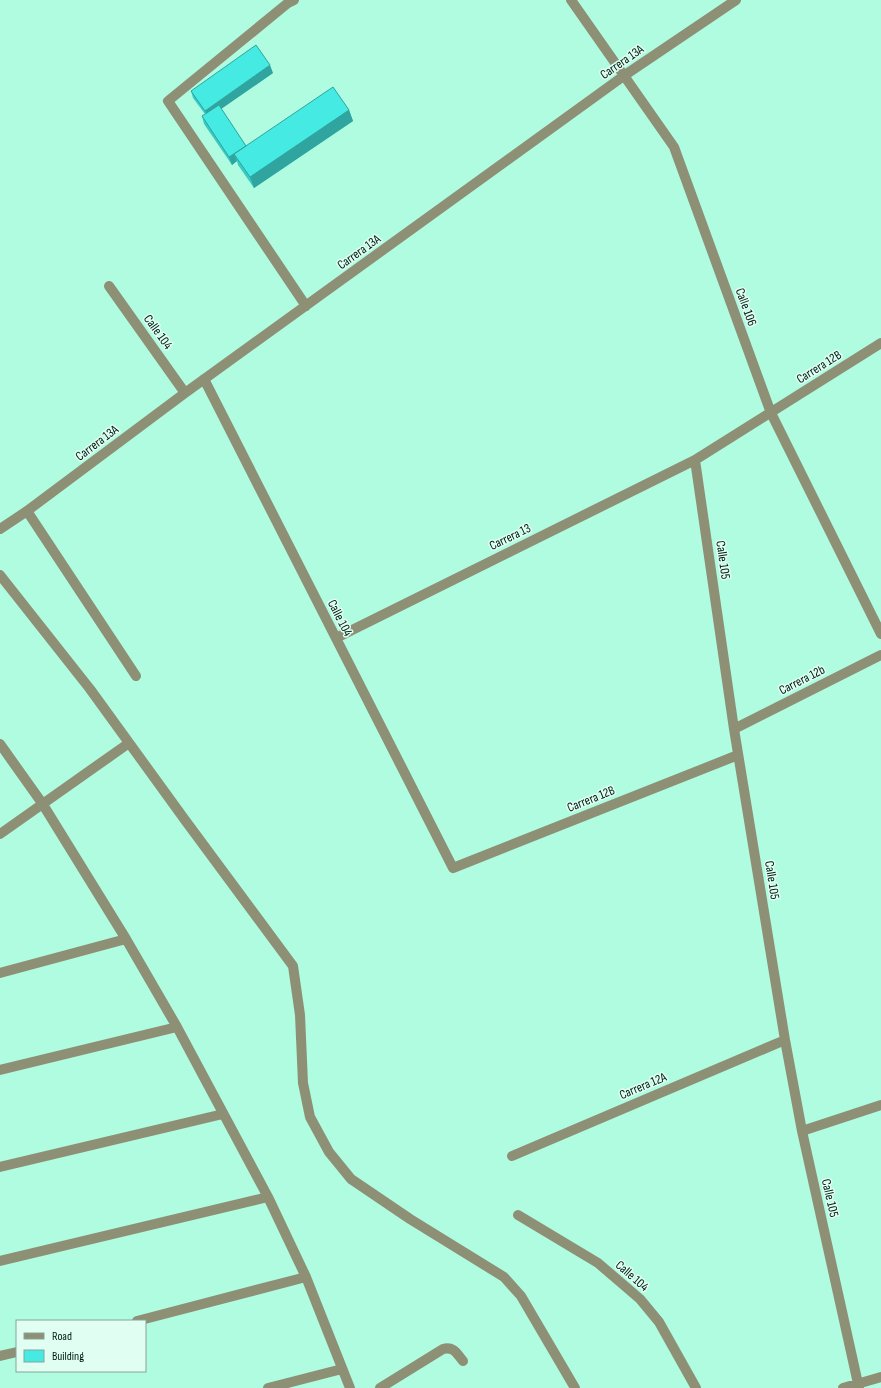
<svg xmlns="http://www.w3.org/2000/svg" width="881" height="1388" viewBox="0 0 881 1388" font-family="'Sofia Sans Condensed',sans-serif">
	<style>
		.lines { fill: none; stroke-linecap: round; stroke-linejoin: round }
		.minor { stroke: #8e9076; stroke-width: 10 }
		.wall { fill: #3bc9c3 }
		.shaded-wall { fill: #30a49f }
		.building { fill: #45eae3; stroke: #30a49f }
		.labels { text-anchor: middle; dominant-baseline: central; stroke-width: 3; stroke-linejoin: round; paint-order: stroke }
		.street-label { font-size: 13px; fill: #001c13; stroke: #e1fef3 }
	</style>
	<rect width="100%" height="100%" fill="#affce1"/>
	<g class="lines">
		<!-- minor -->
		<path class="minor" d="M294,0L288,3L168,101L306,306
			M571,0L674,147L771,413L881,634
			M109,286L185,393
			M204,379L453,868L738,755
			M695,460L734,729L785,1040L802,1131L859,1388
			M27,511L136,676
			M0,529L27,511L185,393L625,75L736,0
			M0,575L90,689L185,820L293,966L300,1015L303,1083L310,1117L329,1152L351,1179L410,1219L504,1277L521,1296L575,1388
			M336,638L695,460L881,343
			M734,729L881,655
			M0,744L42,803L126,939L177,1027L268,1197L306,1277L350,1388
			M0,834L129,743
			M0,973L126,939
			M0,1070L177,1027
			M802,1131L881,1105
			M512,1156L785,1040
			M0,1167L223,1114
			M518,1215L598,1263L640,1299L659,1322L696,1388
			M0,1261L268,1197
			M137,1321L306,1277
			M0,1356L17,1352
			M268,1388L342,1369
			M380,1388L443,1349C454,1346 457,1354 463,1361
			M843,1388L881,1377"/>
	</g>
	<!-- wall -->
	<path class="wall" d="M273,73L221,109L246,146L349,110L353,121L254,188L238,165L237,161L232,165L204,124L202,116L205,114L193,98L191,91Z"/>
	<!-- shaded-wall -->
	<path class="shaded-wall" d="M270,65L273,73L208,118L205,111Z
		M349,110L353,121L254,188L250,177Z
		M234,154L237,161L232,165L229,157Z"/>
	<!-- building -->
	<path class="building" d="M256,45L270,65L205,111L191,91Z
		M333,87L349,110L250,177L234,154Z
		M219,105L246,146L229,157L202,116Z"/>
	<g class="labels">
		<!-- street labels -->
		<g class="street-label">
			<text transform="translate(622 62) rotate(-35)">Carrera 13A</text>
			<text transform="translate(359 252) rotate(-36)">Carrera 13A</text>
			<text transform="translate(746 307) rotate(70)">Calle 106</text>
			<text transform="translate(158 332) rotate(54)">Calle 104</text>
			<text transform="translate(819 367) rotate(-32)">Carrera 12B</text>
			<text transform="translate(97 443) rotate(-37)">Carrera 13A</text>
			<text transform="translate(510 537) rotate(-26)">Carrera 13</text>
			<text transform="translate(723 560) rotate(82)">Calle 105</text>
			<text transform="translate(340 618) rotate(63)">Calle 104</text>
			<text transform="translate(802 680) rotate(-27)">Carrera 12b</text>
			<text transform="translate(591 799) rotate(-22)">Carrera 12B</text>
			<text transform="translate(772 880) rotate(81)">Calle 105</text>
			<text transform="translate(643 1086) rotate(-23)">Carrera 12A</text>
			<text transform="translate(830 1198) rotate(77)">Calle 105</text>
			<text transform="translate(632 1276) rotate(41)">Calle 104</text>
		</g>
	</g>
	<!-- legend -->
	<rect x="16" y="1320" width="130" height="52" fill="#e1fef3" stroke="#87a499"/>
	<rect x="24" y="1333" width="20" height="6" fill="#8e9076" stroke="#87a499"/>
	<text x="52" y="1340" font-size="12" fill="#001c13">Road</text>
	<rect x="24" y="1350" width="20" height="12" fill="#45eae3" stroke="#87a499"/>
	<text x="52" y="1360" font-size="12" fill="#001c13">Building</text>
</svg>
